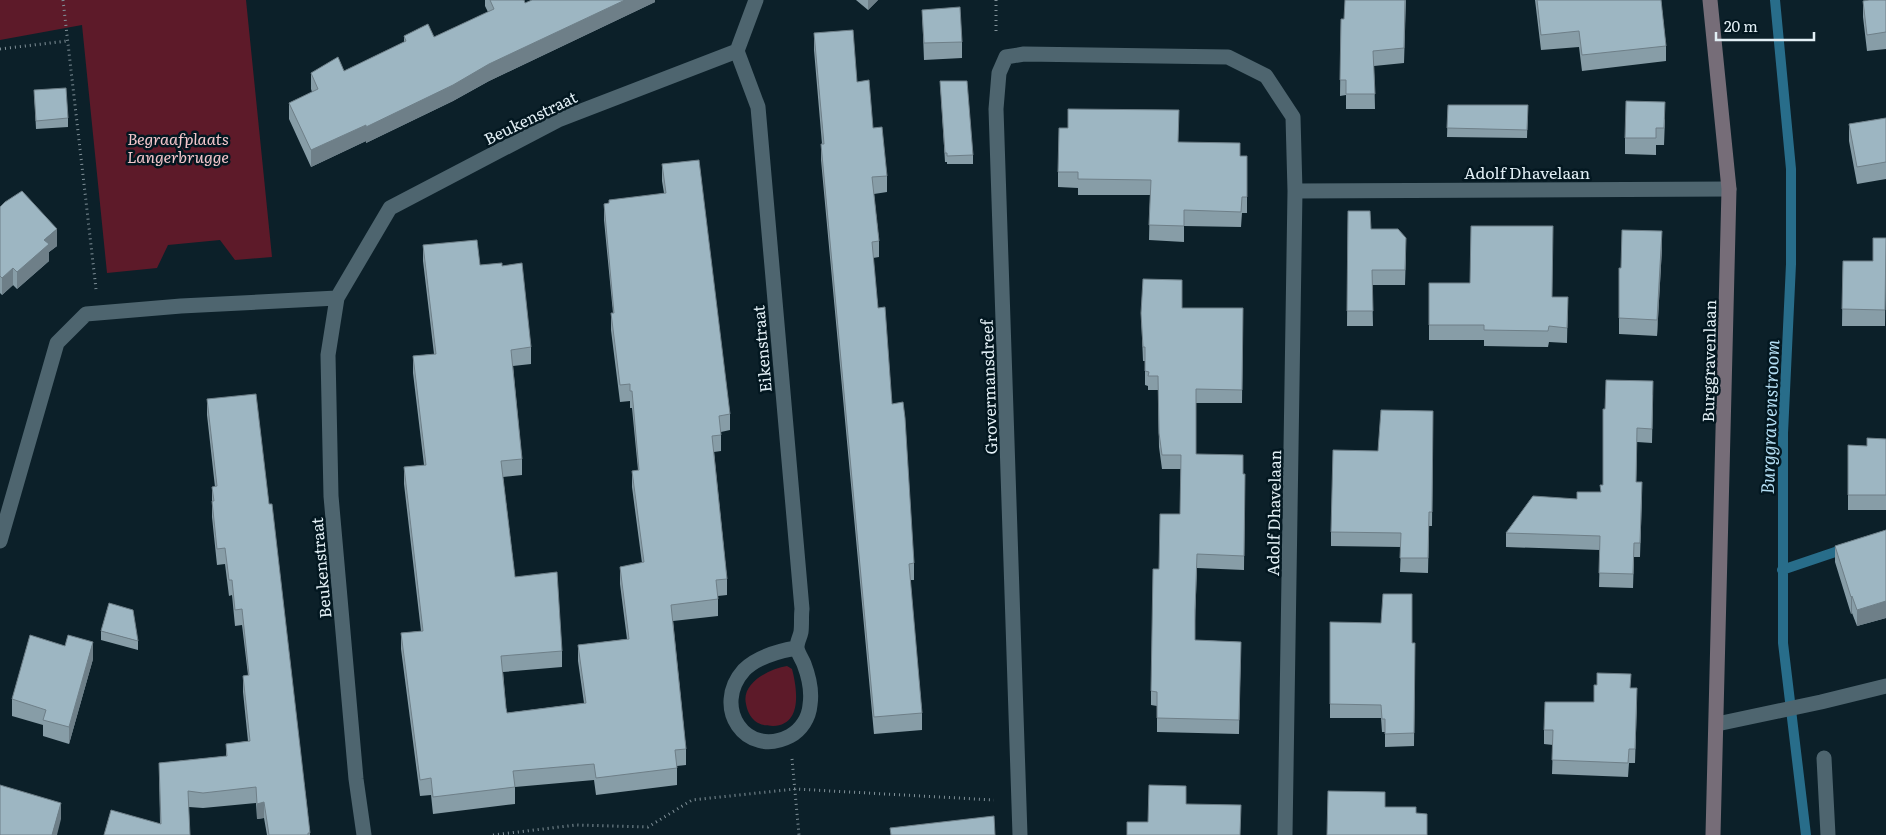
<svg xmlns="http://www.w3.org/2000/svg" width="1886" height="835" viewBox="0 0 1886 835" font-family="Literata,serif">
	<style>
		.green { fill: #5d1a29 }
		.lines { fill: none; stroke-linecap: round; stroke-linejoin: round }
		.stream { stroke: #286d8a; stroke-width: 10 }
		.path { stroke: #819199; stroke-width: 3; stroke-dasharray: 1 4; stroke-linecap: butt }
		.street { stroke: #4e656f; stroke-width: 15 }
		.secondary { stroke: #766d78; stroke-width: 15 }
		.wall { fill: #879da7 }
		.shaded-wall { fill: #6e7f88 }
		.building { fill: #9db6c2; stroke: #6e7f88 }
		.labels { text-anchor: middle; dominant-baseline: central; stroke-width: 5; stroke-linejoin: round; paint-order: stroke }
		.street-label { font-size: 16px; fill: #e2eff5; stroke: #031720 }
		.park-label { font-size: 16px; font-style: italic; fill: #f4c6cb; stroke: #031720 }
		.water-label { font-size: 18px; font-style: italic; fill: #b3ddf2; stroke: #031720 }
	</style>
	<rect width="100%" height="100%" fill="#0c2029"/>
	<!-- green -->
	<path class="green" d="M0,0H246L272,257L235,260L220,240L168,245L157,268L107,273L82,25L0,40Z
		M787,666L792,669C797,688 803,725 773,726C767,726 760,725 755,721C750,717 747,710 746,704C741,683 769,669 787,666Z"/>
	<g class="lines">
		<!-- stream -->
		<path class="stream" d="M1775,0L1791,169V264L1783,433V643L1806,835
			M1782,570L1847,548"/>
		<!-- path -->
		<path class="path" d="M63,0L96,289
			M996,0V34
			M0,49L67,41
			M792,759L799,835
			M493,835L576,825L648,827L692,800L795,789L994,800"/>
		<!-- street -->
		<path class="street" d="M737,51L758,107L802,609C801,616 802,624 801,632C800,637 797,642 797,647C797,652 802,659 804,664C809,677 812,692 810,705C809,718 801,730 790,736C746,759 711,707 744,670C757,657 779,651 796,648
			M0,541L57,343L86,314L181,306L337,298
			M1717,724L1821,702L1886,686
			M1824,758L1828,835
			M364,835L356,779L331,496L328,355L337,298L390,208L558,120L737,51L756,0
			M1020,835L996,109L999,73L1006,57L1024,54L1228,57L1266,76L1293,117L1295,191L1729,189
			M1285,835L1295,191"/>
		<!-- secondary -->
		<path class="secondary" d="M1710,0L1729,189L1713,835"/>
	</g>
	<!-- wall -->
	<path class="wall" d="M485,0H524L525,3L655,0V2L489,81L453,101L366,143V141L311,167L289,119V103L312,92L311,89V73L344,71L404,42V36L434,37L488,12L485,6Z
		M856,0H878L868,10Z
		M1406,0L1404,63L1374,66L1375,109H1346V95L1340,96L1341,19H1344Z
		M1535,0H1661L1666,46V61L1582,71L1579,47L1541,50Z
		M1886,0V49L1867,51L1863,17V1Z
		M922,10L962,42V58L924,60Z
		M814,33L857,82L873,128L887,176V192L874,194L879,241V257L873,258L878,308L892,404L914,563V580H910L922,713V730L874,734L821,160V144H822L814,50Z
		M940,81L973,155V164H947V162H945Z
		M34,90L68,118V127L36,129Z
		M1448,105H1528L1527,138L1447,137Z
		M1886,118V179L1857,184L1849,141V124Z
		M1665,119L1664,145H1656V155L1625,154V138Z
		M1068,128L1178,142L1240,156H1247V213H1242L1241,227L1184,226V242L1149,240L1150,195H1078V188L1058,187V172Z
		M662,164L730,414V430L721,432V451L714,452L727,579V595L718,596V616L673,621L686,749V765L677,766V785L596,795L594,780L515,787V804L433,814L431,795L420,796L401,649V633L421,631L404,484V467L424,465L413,373V356L434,354L423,261V245L480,265L502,266L531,347V364L513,366L522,459V475L503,477L515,577L562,651V667L503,672L506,708L507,713L584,703L578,661V645L627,639L620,584V567L642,563L632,487V471L638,470L632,408H630V401L620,402L611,330V313H613L604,220V204L664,193L662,181Z
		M0,207L57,246L49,252V261L17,289L13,285L2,295L0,293Z
		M1348,211L1371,229L1406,253L1405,285H1372L1373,326H1347Z
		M1886,238L1885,326H1842L1843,261H1873Z
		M1662,248L1657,336L1619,334V268H1621Z
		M1429,283L1552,297H1568L1567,343L1549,342L1548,347L1484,346V340H1429Z
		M1182,308H1243L1242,403H1196V454L1243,474H1245L1244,570L1197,568L1195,621V640L1241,642L1239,734L1157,732V706L1151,705V691L1159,569L1180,514L1181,469H1162L1159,447L1158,390H1148V386L1145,385V361H1143L1141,313Z
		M1653,395L1652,443L1637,442L1636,482L1642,496L1640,557H1634L1633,588L1599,587L1600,550L1506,547V533L1577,499L1601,492L1603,485L1605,409Z
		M207,399L269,504L307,806L310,835H267L264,818L257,819L256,803L203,808L189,807L160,824L159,763L226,756V744L248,741L243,692V676L248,675L242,625L235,626L232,595L229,596L225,564L217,565L212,517V487H215L207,415Z
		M1433,411L1432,526H1429L1428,573L1400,572L1401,547L1331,546V532L1378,451Z
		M1867,438L1886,439V510H1848V445L1867,446Z
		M1886,530V618L1857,626L1852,613L1851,614L1835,562V546Z
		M1330,622L1412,643H1415L1414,746L1385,747V732H1382L1381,718H1330Z
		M101,631L138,641V650L101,640Z
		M93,659L69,744L43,736V725L12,716V699Z
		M1631,688L1637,702L1635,763H1629L1628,777L1552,774L1553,745L1544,744V730L1594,702Z"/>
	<!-- shaded-wall -->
	<path class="shaded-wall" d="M625,0H655V2L489,81L453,101L366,143V127L489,64Z
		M868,0H878L868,10Z
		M366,125V141L311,167V150Z
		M57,229V246L49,252V261L17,289V272L44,240Z
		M1662,231V248L1657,336V320Z
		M13,268V285L2,295V278Z
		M1852,596V613L1851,614V597Z
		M1886,601V618L1857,626V610Z
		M93,642V659L69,744V727Z
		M264,802V818L257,819V804Z
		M61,803V819L57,835H52Z"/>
	<!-- building -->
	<path class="building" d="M490,0H524L525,3L532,0H625L489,64L453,85L366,127V125L311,150L289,103L318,89L311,73L338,57L344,71L406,41L404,36L428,24L434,37L494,9Z
		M1345,0H1405L1404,48L1373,51L1375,94H1346V80H1340L1341,19H1344Z
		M1537,0H1661L1666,46L1582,55L1579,31L1541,35Z
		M1869,0H1886V32L1867,35L1863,1Z
		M960,7L962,42L924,43L922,10Z
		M853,30L857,82L869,80L873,128L882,127L887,176L872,177L879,241L872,242L878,308L885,307L892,404L903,402L905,418L914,563L909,564L922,713L874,717L821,144H824L814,33Z
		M940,81H967L973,155L947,156V153H945Z
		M66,88L68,118L36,121L34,90Z
		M1626,101L1665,102L1664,128H1656V138H1625Z
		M1448,105H1528L1527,130L1447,128Z
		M1068,109L1179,110L1178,142L1240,143V156H1247V197H1242L1241,212L1184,210V226L1149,225L1151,180L1078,179V172H1058L1059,128H1068Z
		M1886,118V162L1857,167L1849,124Z
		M699,160L730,414L719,416L721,435L712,436L727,579L716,580L718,599L671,605L686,749L675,750L677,768L596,778L594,764L513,771L515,787L433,797L431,778L420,780L401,633L423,631L404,467L426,465L413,356L436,354L423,245L477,240L480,265L502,263V266L522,263L531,347L511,350L522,459L501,461L515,577L557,572L562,651L501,656L506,708L507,713L586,703L578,645L629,639L620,567L644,562L632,471L639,470L632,391H630V384L620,385L611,313H614L604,204L609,203V200L666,193L662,164Z
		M22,191L57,229L44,240L49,244L17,272L13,268L2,278L0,276V207L5,202Z
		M1348,211H1370L1371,229H1398L1406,238L1405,270H1372L1373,311H1347Z
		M1471,226H1553L1552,297H1568L1567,328L1549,326L1548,331L1484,330V325H1429V283H1470Z
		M1622,230L1662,231L1657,320L1619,318V268H1621Z
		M1873,238H1886L1885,310L1842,309L1843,261H1873Z
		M1143,279L1182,280V308H1243L1242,390L1196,389V454L1243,455V474H1245L1244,556L1197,554L1195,610V640L1241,642L1239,720L1157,718V692L1151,691L1153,569H1159L1160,514H1180L1181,455H1162L1159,433L1158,376H1148L1149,372L1145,371V347H1143L1141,313Z
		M1606,380L1653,381L1652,429L1637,428L1636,482H1642L1640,543H1634L1633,574L1599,573L1600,536L1506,533L1533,496L1577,499V492H1601L1600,485H1603V409H1605Z
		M256,394L269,504H272L310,833H308V835H269L264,802L257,804L256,787L203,793L188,791L190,835H104L111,810L161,824L159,763L227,756L226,744L250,741L243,676L249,675L242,609L235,610L232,580H229L225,548L217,549L212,501H214L212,487L217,486L207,399Z
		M1381,410L1433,411L1432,512H1429L1428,558H1400L1401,533L1331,532L1333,450L1378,451Z
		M1867,438L1886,439V495H1848V445L1867,446Z
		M1886,530V601L1857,610L1852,596L1851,597L1835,546Z
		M1383,594H1412V643H1415L1414,733L1385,734V719H1382L1381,705L1330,704V622L1381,623Z
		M109,603L133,610L138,641L101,631Z
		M30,635L65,646L68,635L93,642L69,727L43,720L46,710L12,699Z
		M1597,673L1631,674L1630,688H1637L1635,749H1629L1628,763L1552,760L1553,730H1544L1545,702H1594V685H1597Z
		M0,785L61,803L52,835H0Z
		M1149,785L1186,786V804L1241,805L1240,835H1127V822H1148Z
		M1328,791L1385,792V807H1416V813L1427,814V835H1327Z
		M994,816L995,835H891L890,828Z"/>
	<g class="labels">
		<!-- street labels -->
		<g class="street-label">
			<text transform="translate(530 117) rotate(-26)">Beukenstraat</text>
			<text x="1527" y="172">Adolf Dhavelaan</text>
			<text transform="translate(761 349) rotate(-95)">Eikenstraat</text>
			<text transform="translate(1708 361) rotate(-89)">Burggravenlaan</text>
			<text transform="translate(988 387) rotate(-92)">Grovermansdreef</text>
			<text transform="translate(1273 513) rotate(-89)">Adolf Dhavelaan</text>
			<text transform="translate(320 568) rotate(-95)">Beukenstraat</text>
		</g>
		<!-- park labels -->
		<g class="park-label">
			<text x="178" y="138">Begraafplaats<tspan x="178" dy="18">Langerbrugge</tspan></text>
		</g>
		<!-- water labels -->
		<g class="water-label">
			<text transform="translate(1769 417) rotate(-88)">Burggravenstroom</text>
		</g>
	</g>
	<!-- scale -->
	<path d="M1716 32v8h98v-8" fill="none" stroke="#e2eff5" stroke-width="2.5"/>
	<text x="1724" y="32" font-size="15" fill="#e2eff5" stroke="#031720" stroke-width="4" paint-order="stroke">20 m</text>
</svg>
